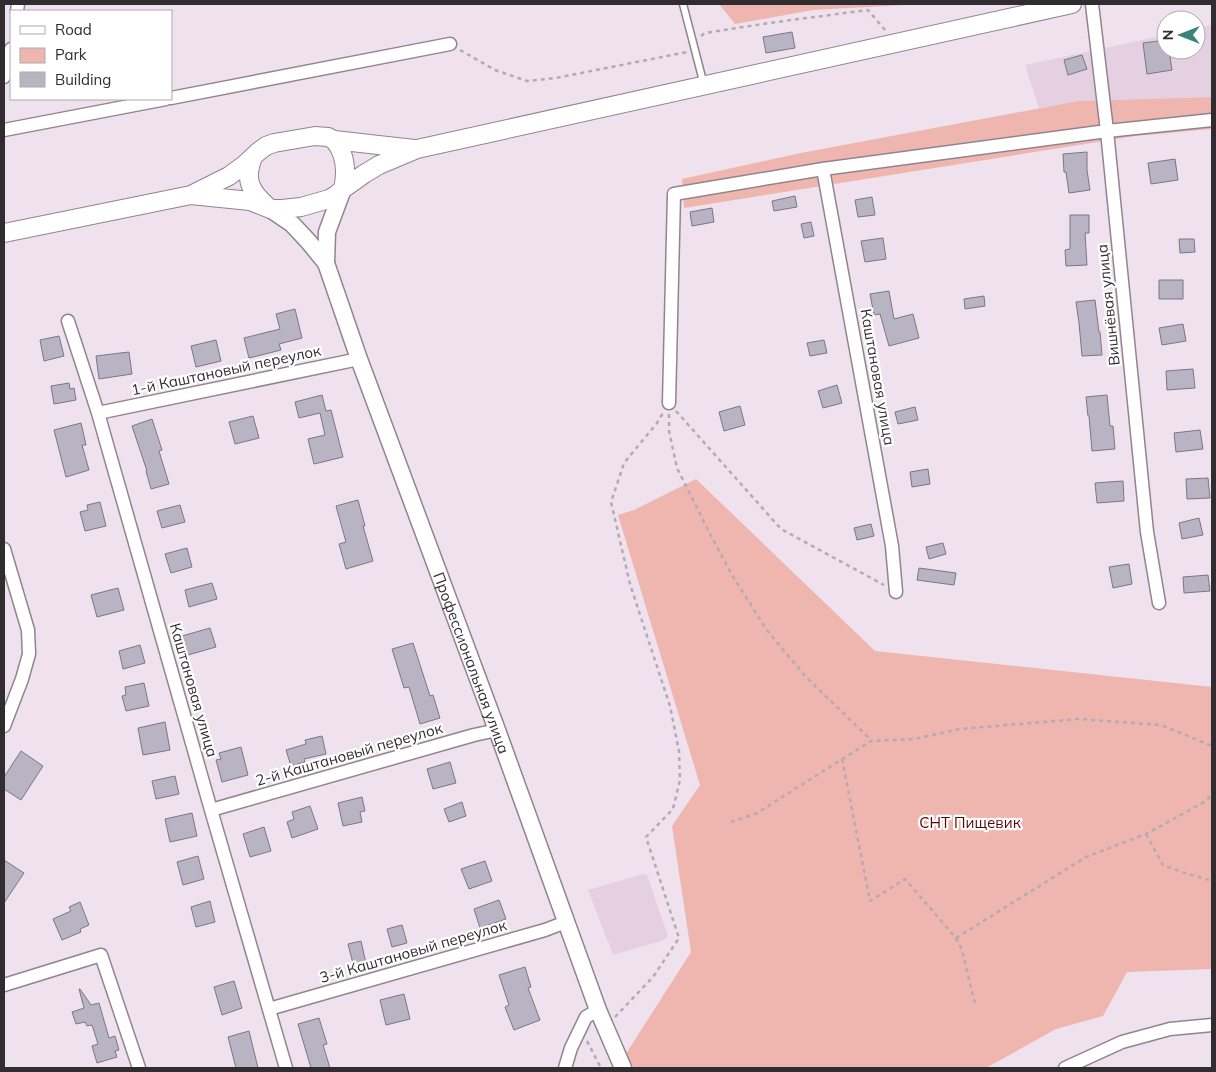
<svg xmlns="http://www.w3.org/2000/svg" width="1216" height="1072" viewBox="0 0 1216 1072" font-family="Mulish,sans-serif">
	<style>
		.built { fill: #e4d0e1 }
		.green { fill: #efb6af }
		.building { fill: #b9b4c3; stroke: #7b7685 }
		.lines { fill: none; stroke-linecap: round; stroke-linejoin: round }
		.service-casing { stroke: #918490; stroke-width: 9 }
		.minor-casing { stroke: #918490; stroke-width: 15 }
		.tertiary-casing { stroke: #918490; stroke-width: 19 }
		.secondary-casing { stroke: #918490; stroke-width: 20 }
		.path { stroke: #b5aab4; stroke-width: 2.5; stroke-dasharray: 4 4; stroke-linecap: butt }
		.service { stroke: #fff; stroke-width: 6 }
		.minor { stroke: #fff; stroke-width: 12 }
		.tertiary { stroke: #fff; stroke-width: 16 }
		.secondary { stroke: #fff; stroke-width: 18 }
		.labels { text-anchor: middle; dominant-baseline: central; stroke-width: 4.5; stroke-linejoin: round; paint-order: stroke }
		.street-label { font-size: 15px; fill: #312c30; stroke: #fff }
		.park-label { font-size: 15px; fill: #540708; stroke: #fff }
	</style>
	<rect width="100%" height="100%" fill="#efe1ee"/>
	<!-- built -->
	<path class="built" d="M1212,25V97L1078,101L1039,108L1025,65L1166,35V50H1196V28Z
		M643,874L647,875L668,936L664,940L613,955L588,890Z"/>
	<!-- green -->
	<path class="green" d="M719,4H924L813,10L735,24Z
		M1212,97V129L1135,136L684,208L682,179L801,153L1078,101Z
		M696,479L875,651L1212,687V969L1127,972L1103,1016L1056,1029L986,1068H623L620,1063L691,952L672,826L700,785L618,515L634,510Z"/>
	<!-- building -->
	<path class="building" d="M792,32L795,48L766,53L763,37Z
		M1166,40V50H1169L1172,70L1147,74L1143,43Z
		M1082,55L1087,69L1068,75L1064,60Z
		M1087,152V170L1090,190L1069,193L1066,172H1064L1063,154Z
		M1175,159L1178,180L1151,184L1148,163Z
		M795,196L797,207L774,211L772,201Z
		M872,197L875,215L858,217L855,200Z
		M712,208L714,222L692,226L690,212Z
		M1070,215H1089V233H1085L1087,265L1066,266L1065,250L1070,249Z
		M811,222L814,236L804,238L801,224Z
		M883,238L886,259L865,262L861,241Z
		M1179,239H1194L1195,252L1180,253Z
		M1159,280H1183V299H1159Z
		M889,291L894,319L913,314L919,338L889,346L880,314L874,315L870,294Z
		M984,296L985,306L965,309L964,299Z
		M1095,300L1099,332H1100L1102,355L1082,356L1079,323L1076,302Z
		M295,309L302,338L279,344L281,350L249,358L244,338L280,329L276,314Z
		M1183,324L1186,341L1162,345L1159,328Z
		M59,336L64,356L44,361L40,340Z
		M216,340L221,361L196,367L191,346Z
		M824,340L827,353L810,356L807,343Z
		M129,352L132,374L99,379L96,356Z
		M1193,369L1195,388L1167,390L1166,371Z
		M69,383L70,389L74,388L76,400L54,404L51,386Z
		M837,385L842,403L823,408L818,391Z
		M322,395L326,411L331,410L343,457L314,464L308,439L325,435L320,413L299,418L295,402Z
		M1107,395L1110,426H1113L1115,449L1092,451L1089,416H1088L1086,397Z
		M740,406L745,425L724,431L719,412Z
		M915,407L918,420L898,424L895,412Z
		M253,416L259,438L235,444L229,422Z
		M152,419L162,450L159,451L169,484L151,489L146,471H147L132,426Z
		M81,423L86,445H82L89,470L66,477L54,430Z
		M1200,430L1203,449L1176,452L1174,433Z
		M928,469L930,484L912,487L910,472Z
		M1208,478L1210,498L1187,499L1186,479Z
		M1123,481L1124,501L1097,503L1095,483Z
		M358,500L365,526H363L373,561L346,569L339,544L346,542L336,506Z
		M100,502L106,526L85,531L80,512L88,510L87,505Z
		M180,505L185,522L162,528L157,511Z
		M1199,518L1203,535L1182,539L1179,523Z
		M871,524L874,536L857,540L854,528Z
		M943,543L946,554L929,559L926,547Z
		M187,548L192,567L171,573L165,554Z
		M1129,564L1132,584L1113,588L1109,567Z
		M919,568L956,573L954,585L917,580Z
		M1208,575L1210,591L1184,593L1183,577Z
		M212,583L217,599L189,607L185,590Z
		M118,588L124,610L97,617L91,595Z
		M210,628L216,647L188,655L182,636Z
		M413,643L430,696L433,695L440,718L420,724L409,687L404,688L392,649Z
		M140,645L145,663L123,669L119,651Z
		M144,683L149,706L126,711L122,696L126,695L125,687Z
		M165,722L170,750L143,755L138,728Z
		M322,736L326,754L304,759L305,762L291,766L286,750L306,744L305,740Z
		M241,747L248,775L222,782L216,760L221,759L219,753Z
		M21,751L43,766L21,800L4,789V777Z
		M450,762L456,783L433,789L427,769Z
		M175,776L179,794L156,799L152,781Z
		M362,797L365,811L360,812L362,822L343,826L338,803Z
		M462,802L466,816L449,822L444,809Z
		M310,806L318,829L292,838L287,822L294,819L292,812Z
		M192,813L197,836L170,842L165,819Z
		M264,827L271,851L250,857L243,834Z
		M198,856L204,879L183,885L177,862Z
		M4,860L24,873L4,903Z
		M485,861L492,881L469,889L461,869Z
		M499,900L506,919L480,928L474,909Z
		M210,901L215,922L196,927L191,907Z
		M80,902L89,925L80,929L81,932L62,940L53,919L71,911L69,907Z
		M402,925L407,943L392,947L387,929Z
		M361,941L367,968L355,971L348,944Z
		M525,967L531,987L528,988L540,1020L514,1030L505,1007L509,1005L499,975Z
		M234,981L242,1008L222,1015L214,987Z
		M79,989H80L91,1005L99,1003L109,1038L115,1036L119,1050L115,1051L117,1057L97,1063L92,1046L98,1044L92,1025L87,1026L85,1022L76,1024L72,1012L84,1008Z
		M404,994L410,1019L386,1025L380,1000Z
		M319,1018L327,1044L323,1045L330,1068H311L298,1024Z
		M249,1031L258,1068H236L228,1037Z"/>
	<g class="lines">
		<!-- service casing -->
		<g class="service-casing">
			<path id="service" d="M683,4L704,85"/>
		</g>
		<!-- minor casing -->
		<g class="minor-casing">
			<path id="minor" d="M1092,4L1107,131L1147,532L1159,603
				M17,11L18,4
				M4,77L7,71L11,49
				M171,98L450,44
				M4,130L166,99
				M823,169L892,546L896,592
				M68,321L98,413L211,810L286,1068
				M669,403L674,194L823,169L1107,131L1212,120
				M98,413L359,359
				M4,549L28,630L29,654L22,679L4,726
				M211,810L474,735L497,730
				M4,985L101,955L139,1068
				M269,1009L545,930L566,922
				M565,1068L571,1048L586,1017L598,1010
				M1065,1068L1122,1042L1170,1029L1212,1025"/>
		</g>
		<!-- tertiary casing -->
		<g class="tertiary-casing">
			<g id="tertiary">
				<path id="s1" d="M270,209L292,224L308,241L326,263L359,359L497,730L598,1010L623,1068"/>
				<path d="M326,263L327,232L343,189"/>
			</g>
		</g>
		<!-- secondary casing -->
		<g class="secondary-casing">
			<path id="secondary" d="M334,140C346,154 347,171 343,189
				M253,157C244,180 250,191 268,207
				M191,195L250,201L270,209H282L301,207L329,199L336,195L343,189L364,174L379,165L417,149L1072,4
				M4,233L191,195L229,176L244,165L258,152L266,146L274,143L315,136L328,137L334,140L414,149"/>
		</g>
		<!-- path -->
		<path class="path" d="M701,36L705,33L769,23L868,10L885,30
			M460,50L495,70L527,81L556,78L687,52
			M676,411L781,529L884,585
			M669,414V431L677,468L710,534L732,575L766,629L805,676L871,740
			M842,759L870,901L905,879L956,938L962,950L975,1004
			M731,822L757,813L871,741L914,739L960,729L1079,719L1161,725L1212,746
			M1146,834L1163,865L1185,873L1212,881
			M956,938L1086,857L1146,834L1206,801L1212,794
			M615,1017L653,977L679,938L646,837L673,809L680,780L679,751L670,706L630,584L611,502L624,463L657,423L663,413
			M587,1041L601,1068"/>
		<!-- service -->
		<use href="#service" class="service"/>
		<!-- minor -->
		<use href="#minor" class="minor"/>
		<!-- tertiary -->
		<use href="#tertiary" class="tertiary"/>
		<!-- secondary -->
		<use href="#secondary" class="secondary"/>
	</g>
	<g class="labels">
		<!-- street labels -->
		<g class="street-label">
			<text transform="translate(1108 305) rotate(-96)">Вишнёвая улица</text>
			<text transform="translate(226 370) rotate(-12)">1-й Каштановый переулок</text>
			<text transform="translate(878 377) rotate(80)">Каштановая улица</text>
			<text stroke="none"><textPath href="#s1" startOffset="504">Профессиональная улица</textPath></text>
			<text transform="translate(194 690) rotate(74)">Каштановая улица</text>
			<text transform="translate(349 754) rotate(-16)">2-й Каштановый переулок</text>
			<text transform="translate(413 951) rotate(-16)">3-й Каштановый переулок</text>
		</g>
		<!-- park labels -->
		<g class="park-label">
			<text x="970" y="822">СНТ Пищевик</text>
		</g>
	</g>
	<!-- border -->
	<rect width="1216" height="1072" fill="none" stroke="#312c30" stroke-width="10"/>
	<!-- legend -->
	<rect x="10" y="10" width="162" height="90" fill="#ffffff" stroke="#adabac"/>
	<rect x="20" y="26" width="25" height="8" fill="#ffffff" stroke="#adabac"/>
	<text x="55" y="35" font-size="15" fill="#312c30">Road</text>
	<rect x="20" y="48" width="25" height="15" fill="#efb6af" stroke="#adabac"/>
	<text x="55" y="60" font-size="15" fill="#312c30">Park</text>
	<rect x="20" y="72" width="25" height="15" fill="#b9b4c3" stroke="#adabac"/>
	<text x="55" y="85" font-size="15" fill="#312c30">Building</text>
	<!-- north arrow -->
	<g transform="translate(1181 35) rotate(270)"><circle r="24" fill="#ffffff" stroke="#adabac"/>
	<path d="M0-4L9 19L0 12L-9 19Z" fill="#3c837c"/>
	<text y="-8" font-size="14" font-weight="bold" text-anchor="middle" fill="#312c30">N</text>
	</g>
</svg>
